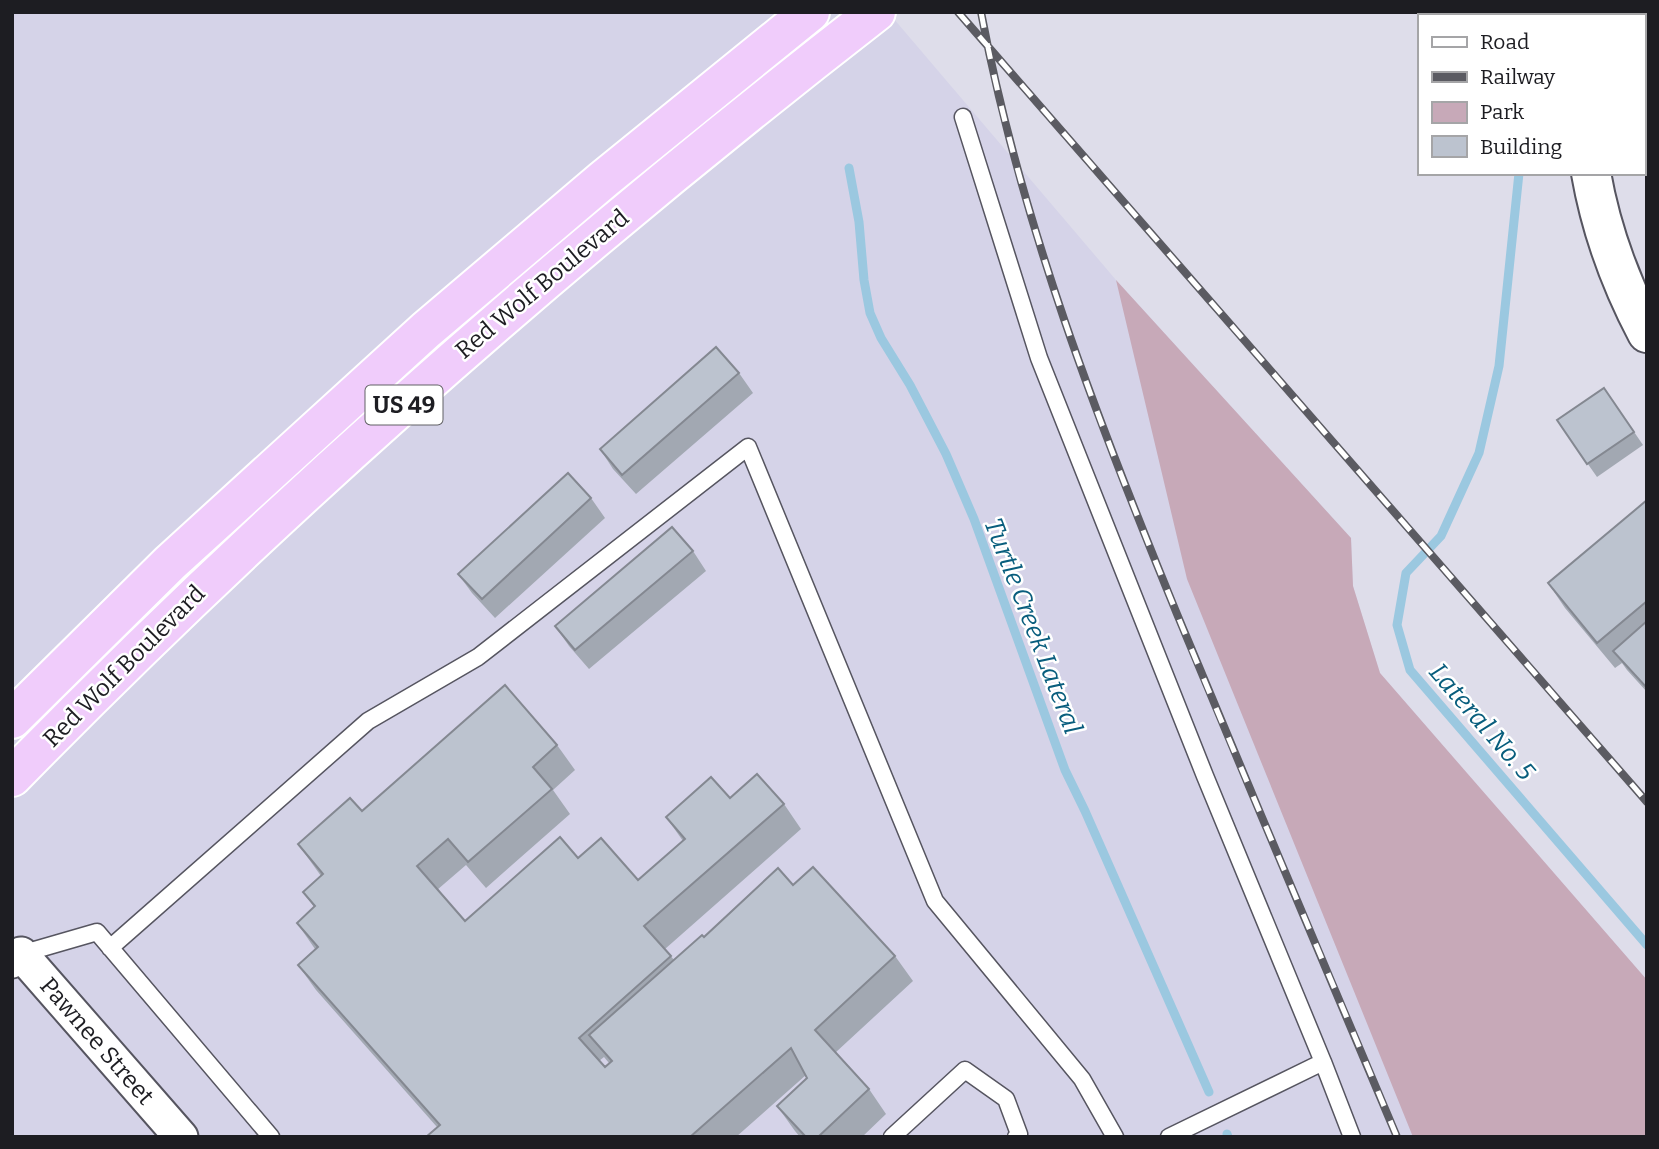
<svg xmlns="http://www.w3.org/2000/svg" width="1659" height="1149" viewBox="0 0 1659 1149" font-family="Bitter,serif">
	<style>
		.built { fill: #d5d3e8 }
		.green { fill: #c7a9b8 }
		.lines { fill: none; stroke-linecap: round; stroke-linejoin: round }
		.stream { stroke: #9bc8e0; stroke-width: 9 }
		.service-casing { stroke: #565560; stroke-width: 19 }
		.minor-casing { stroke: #565560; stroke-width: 37 }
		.tertiary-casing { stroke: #565560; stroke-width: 42 }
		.trunk-casing { stroke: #fff; stroke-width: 42 }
		.service { stroke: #fff; stroke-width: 16 }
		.minor { stroke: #fff; stroke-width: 33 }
		.tertiary { stroke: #fff; stroke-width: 38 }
		.trunk { stroke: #f0ccfb; stroke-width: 38 }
		.rail-casing { stroke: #5b5b62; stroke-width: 8 }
		.rail { stroke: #fff; stroke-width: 5; stroke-dasharray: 16; stroke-linecap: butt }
		.wall { fill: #a2a8b2; fill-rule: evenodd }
		.building { fill: #bcc3cf; stroke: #848891; stroke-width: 2 }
		.labels { text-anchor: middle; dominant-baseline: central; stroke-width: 5; stroke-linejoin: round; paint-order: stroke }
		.shield { fill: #fff; stroke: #616164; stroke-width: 2 }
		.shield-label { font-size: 23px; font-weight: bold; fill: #1d1d22 }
		.street-label { font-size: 24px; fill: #1d1d22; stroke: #fff }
		.water-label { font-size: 26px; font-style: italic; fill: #085d7d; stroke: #fff }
	</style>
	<rect width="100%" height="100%" fill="#deddea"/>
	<!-- built -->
	<path class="built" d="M12,12H888L1116,280L1351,538L1353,586L1380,673L1647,980V1137H12Z"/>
	<!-- green -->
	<path class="green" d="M1116,280L1351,538L1353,586L1380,673L1647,980V1137H1413L1187,579Z"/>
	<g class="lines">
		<!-- stream -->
		<path class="stream" d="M1513,12L1514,16
			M849,168L859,222L864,280L870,313L881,338L910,385L946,454L974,519L1065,770L1085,811L1209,1092
			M1519,173L1499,366L1479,453L1441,536L1406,573L1397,625L1410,670L1647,945
			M1227,1134L1228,1137"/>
		<!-- service casing -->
		<g class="service-casing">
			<path id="service" d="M963,117L1039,358L1205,776L1323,1062
				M110,948L368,721L478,657L748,447L935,901L1082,1079L1115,1137
				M21,954L97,932L271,1137
				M892,1137L965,1070L1006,1099L1019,1134L1016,1137
				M1169,1137L1323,1062L1352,1137"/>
		</g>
		<!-- minor casing -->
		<g class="minor-casing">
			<path id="minor" d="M12,961L21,954L181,1137"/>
		</g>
		<!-- tertiary casing -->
		<g class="tertiary-casing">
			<path id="tertiary" d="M1583,12V16
				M1591,173C1601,230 1620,282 1647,333"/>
		</g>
		<!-- trunk casing -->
		<g class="trunk-casing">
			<path id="trunk" d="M12,719L170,563L426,330L604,179L810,12
				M12,777C281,502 572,248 876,12"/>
		</g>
		<!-- service -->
		<use href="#service" class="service"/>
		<!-- minor -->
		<use href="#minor" class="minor"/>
		<!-- tertiary -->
		<use href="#tertiary" class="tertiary"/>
		<!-- trunk -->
		<use href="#trunk" class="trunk"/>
		<!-- rail casing -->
		<g class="rail-casing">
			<path id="rail" d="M958,12L1647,802
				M981,12C1020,220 1097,419 1177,614C1249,789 1324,962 1397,1137"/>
		</g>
		<!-- rail -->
		<use href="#rail" class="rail"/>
	</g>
	<!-- wall -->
	<path class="wall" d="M739,373L753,393L636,494L613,469L600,449Z
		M1604,388L1643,445L1597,477L1557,420Z
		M591,498L605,518L495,618L472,593L458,574Z
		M1647,500V692L1627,670L1622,663L1615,668L1565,608L1548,583Z
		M693,551L706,571L589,669L569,646L555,626Z
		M557,745L575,770L553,790L570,814L486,888L466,865L437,890L465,921L578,858L638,880L683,841L666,817L730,798L784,804L801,829L665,949L674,960L704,937L793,885L895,956L913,981L835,1053L869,1089L886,1114L862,1137H800L795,1131L777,1106L807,1078L806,1075L736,1137H426L437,1127L316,990L298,965L315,949L297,923L314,907L303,892L321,876L298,844L362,811ZM604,1057L609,1063L605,1067L599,1061Z"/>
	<!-- building -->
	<path class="building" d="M716,347L739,373L622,475L600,449Z
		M1604,388L1634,432L1587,464L1557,420Z
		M568,473L591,498L482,599L458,574Z
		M1647,500V601L1597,643L1548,583Z
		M672,527L693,551L575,650L555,626Z
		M1647,621V688L1613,651Z
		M505,685L557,745L533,767L552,789L468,862L448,839L417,866L465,921L560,837L578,858L601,838L638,880L685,839L666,817L711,777L730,798L757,774L784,804L644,926L671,956L579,1038L605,1067L612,1061L589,1035L702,935L704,937L778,868L793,885L813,867L895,956L815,1030L869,1089L818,1137H806L777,1106L807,1078L791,1048L690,1137H426L440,1125L298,965L318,947L297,923L315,906L303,892L323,874L298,844L350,798L362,811Z"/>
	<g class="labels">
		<!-- shield labels -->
		<rect class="shield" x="365.5" y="385.5" width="77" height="39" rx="5"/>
		<g class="shield-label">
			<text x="404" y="405">US 49</text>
		</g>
		<!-- street labels -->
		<g class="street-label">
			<text transform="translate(542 284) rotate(-40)">Red Wolf Boulevard</text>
			<text transform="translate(124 666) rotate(-45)">Red Wolf Boulevard</text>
			<text transform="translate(97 1041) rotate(49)">Pawnee Street</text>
		</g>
		<!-- water labels -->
		<g class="water-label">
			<text transform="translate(1033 626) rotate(69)">Turtle Creek Lateral</text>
			<text transform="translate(1482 722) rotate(49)">Lateral No. 5</text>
		</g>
	</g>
	<!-- border -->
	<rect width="1659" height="1149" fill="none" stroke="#1d1d22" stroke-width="28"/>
	<!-- legend -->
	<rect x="1418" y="14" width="228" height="161" fill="#ffffff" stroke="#a5a5a7" stroke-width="2"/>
	<rect x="1432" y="37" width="35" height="10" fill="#ffffff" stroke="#a5a5a7" stroke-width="2"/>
	<text x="1480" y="49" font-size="21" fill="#1d1d22">Road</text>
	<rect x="1432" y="72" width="35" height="10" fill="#5b5b62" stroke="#a5a5a7" stroke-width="2"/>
	<text x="1480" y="84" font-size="21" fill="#1d1d22">Railway</text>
	<rect x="1432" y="102" width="35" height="21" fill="#c7a9b8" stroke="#a5a5a7" stroke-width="2"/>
	<text x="1480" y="119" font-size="21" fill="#1d1d22">Park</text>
	<rect x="1432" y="136" width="35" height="21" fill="#bcc3cf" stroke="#a5a5a7" stroke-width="2"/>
	<text x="1480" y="154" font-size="21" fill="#1d1d22">Building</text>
</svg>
